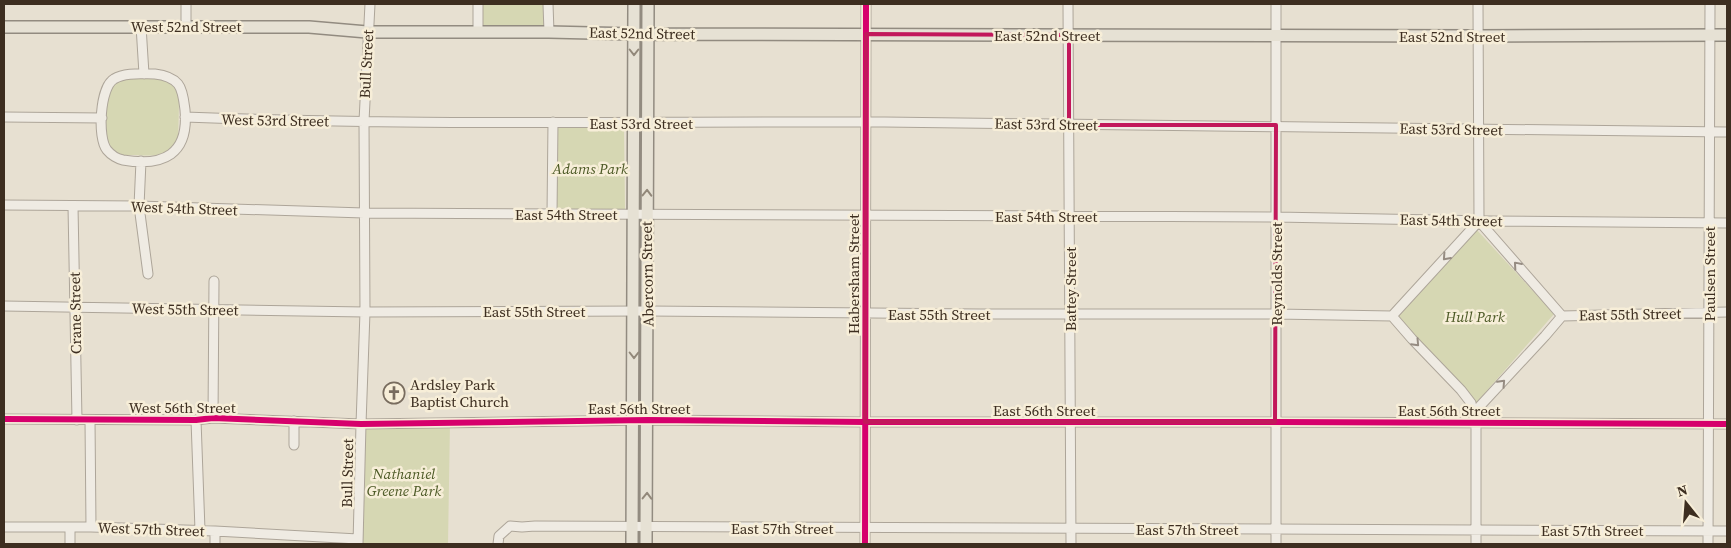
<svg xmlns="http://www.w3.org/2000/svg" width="1731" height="548" viewBox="0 0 1731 548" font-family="'Source Serif 4',serif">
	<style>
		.green { fill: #d6d7b3 }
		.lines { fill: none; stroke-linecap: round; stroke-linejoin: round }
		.minor-casing { stroke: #ada599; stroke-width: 11 }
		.major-casing { stroke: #928b80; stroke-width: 14 }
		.minor { stroke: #efebe3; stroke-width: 9 }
		.major { stroke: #e6e1d4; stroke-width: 11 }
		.cycleway-casing { stroke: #f7eed8; stroke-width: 9 }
		.cycleway { stroke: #d6006c; stroke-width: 6 }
		.oneway { stroke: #92887a }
		.oneway2 { stroke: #968c82 }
		.marked { fill: none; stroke: #c2185b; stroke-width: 4; stroke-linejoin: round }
		.labels { text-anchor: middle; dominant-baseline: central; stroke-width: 5; stroke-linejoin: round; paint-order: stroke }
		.street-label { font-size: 15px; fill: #3d2e20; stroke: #f7eed8 }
		.park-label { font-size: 15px; font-style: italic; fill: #4d5a26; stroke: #f7eed8 }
		.poi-label { font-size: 15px; fill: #3d2e20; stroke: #f7eed8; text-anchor: start }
	</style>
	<rect width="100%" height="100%" fill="#e7e0d1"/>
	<!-- green -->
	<path class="green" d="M478,4H548L549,32H478Z
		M123,79H164L172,83L176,88L179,101L178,146C157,157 156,156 134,155C127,155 117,156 112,150C100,139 108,101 110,86Z
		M556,125L624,126L625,210L555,211Z
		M1476,229L1554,314L1476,403L1397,317Z
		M450,423L448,544H358L361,424Z"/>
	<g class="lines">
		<!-- minor casing -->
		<g class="minor-casing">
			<path id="minor" d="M478,4V32
				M548,4L549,32
				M1068,4L1071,544
				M1478,4L1479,221L1562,316
				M141,26L144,74
				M186,26V4
				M155,74C164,75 172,77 178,84C183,90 184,102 185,110C189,154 164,167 123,160C118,159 111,155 107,150C97,138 100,87 114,79C125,72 142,74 155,74Z
				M4,117L102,118
				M185,117C412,126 640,121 867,122C1154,123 1441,129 1727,132
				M141,161L139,206L148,274
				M4,205L139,206L364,213L1276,217L1489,221L1727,223
				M73,206L77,420
				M552,214L553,122
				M4,306L365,312L648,311L980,314H1276L1392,316
				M1392,316L1412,339L1461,390L1471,403L1475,420
				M1392,316L1479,221
				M1562,316L1727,312
				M213,418L214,281
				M4,419L196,420L213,418L361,424L648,420L865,422H1275L1727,424
				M90,420L91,527
				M196,420L200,530
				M294,421V445
				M4,527H91L215,531L358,539
				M70,528V544
				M215,544V531
				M358,544L361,424L365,312L364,121L370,4
				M498,544L499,536L510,526L522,527L535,526L1727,531
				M865,544L866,4
				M1276,544V4
				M1476,544V422L1477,412L1480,406L1545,336L1562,316
				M1708,544L1710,4"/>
		</g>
		<!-- major casing -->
		<g class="major-casing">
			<path id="major" d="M4,27H309L367,32H549L634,34L1478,36L1727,35
				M632,544L634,4
				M646,544L648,4"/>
		</g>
		<!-- minor -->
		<use href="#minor" class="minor"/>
		<!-- major -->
		<use href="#major" class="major"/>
		<!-- cycleway casing -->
		<g class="cycleway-casing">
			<path id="cycleway" d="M4,419L196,420L213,418L361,424L648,420L865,422H1275L1727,424
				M865,544L866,4"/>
		</g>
		<!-- cycleway -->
		<use href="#cycleway" class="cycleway"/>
	</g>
	<!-- one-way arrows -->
	<defs><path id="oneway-chevron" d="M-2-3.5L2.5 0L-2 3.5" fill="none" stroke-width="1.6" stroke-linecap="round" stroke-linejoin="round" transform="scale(1.25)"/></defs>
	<g class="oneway">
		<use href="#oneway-chevron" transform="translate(634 52) rotate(90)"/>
		<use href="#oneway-chevron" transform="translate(647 193) rotate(-89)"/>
		<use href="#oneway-chevron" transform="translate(634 355) rotate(90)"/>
		<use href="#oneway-chevron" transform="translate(647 496) rotate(-89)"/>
	</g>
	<g class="oneway2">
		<use href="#oneway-chevron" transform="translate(1446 257) rotate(132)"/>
		<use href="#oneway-chevron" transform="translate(1517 265) rotate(-131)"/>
		<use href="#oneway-chevron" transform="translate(1416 343) rotate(47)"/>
		<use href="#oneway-chevron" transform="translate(1502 383) rotate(-47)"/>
	</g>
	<!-- marked area -->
	<path class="marked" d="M866,34L1069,35V125H1276L1275,422H865Z"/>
	<!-- icons -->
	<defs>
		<g id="church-ring" transform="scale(1.125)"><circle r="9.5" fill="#f7eed8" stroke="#786c5e" stroke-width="1.5"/><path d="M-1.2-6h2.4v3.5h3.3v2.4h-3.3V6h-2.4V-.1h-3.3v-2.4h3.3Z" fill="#786c5e"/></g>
	</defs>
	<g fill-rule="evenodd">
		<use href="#church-ring" x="394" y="393"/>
	</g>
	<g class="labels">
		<!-- street labels -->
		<g class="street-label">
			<text x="186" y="26">West 52nd Street</text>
			<text transform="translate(642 33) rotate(1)">East 52nd Street</text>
			<text x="1047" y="35">East 52nd Street</text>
			<text x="1452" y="36">East 52nd Street</text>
			<text transform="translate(366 64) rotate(-87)">Bull Street</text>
			<text transform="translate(275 120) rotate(1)">West 53rd Street</text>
			<text x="641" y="123">East 53rd Street</text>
			<text transform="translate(1046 124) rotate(1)">East 53rd Street</text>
			<text transform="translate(1451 129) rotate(1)">East 53rd Street</text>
			<text transform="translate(184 208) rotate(2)">West 54th Street</text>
			<text x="566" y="214">East 54th Street</text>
			<text x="1046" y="216">East 54th Street</text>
			<text transform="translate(1451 220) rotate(1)">East 54th Street</text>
			<text transform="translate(647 274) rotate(-91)">Abercorn Street</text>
			<text transform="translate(853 274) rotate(-90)">Habersham Street</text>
			<text transform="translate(1276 274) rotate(-90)">Reynolds Street</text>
			<text transform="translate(1709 274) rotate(-90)">Paulsen Street</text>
			<text transform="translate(1070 289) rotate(-90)">Battey Street</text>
			<text transform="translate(185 309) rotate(1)">West 55th Street</text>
			<text x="534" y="311">East 55th Street</text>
			<text transform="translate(75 313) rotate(-91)">Crane Street</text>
			<text x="939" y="314">East 55th Street</text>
			<text transform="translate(1630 314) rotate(-1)">East 55th Street</text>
			<text x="182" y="407">West 56th Street</text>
			<text x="639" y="408">East 56th Street</text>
			<text x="1044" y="410">East 56th Street</text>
			<text x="1449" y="410">East 56th Street</text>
			<text transform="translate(347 473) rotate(-89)">Bull Street</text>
			<text x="782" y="528">East 57th Street</text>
			<text transform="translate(151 529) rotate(2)">West 57th Street</text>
			<text x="1187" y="529">East 57th Street</text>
			<text x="1592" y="530">East 57th Street</text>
		</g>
		<!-- park labels -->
		<g class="park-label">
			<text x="590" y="168">Adams Park</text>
			<text x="1475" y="316">Hull Park</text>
			<text x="404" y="473">Nathaniel<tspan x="404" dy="17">Greene Park</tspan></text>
		</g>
		<!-- poi labels -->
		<g class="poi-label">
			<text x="410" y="384">Ardsley Park<tspan x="410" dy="17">Baptist Church</tspan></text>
		</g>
	</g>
	<!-- border -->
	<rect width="1731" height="548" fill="none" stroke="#3d2e20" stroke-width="10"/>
	<!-- north arrow -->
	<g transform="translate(1686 503) rotate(343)" stroke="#f7eed8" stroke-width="4" paint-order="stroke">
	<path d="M0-4L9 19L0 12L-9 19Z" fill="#3d2e20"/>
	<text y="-8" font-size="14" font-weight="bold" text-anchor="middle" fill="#3d2e20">N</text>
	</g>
</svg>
